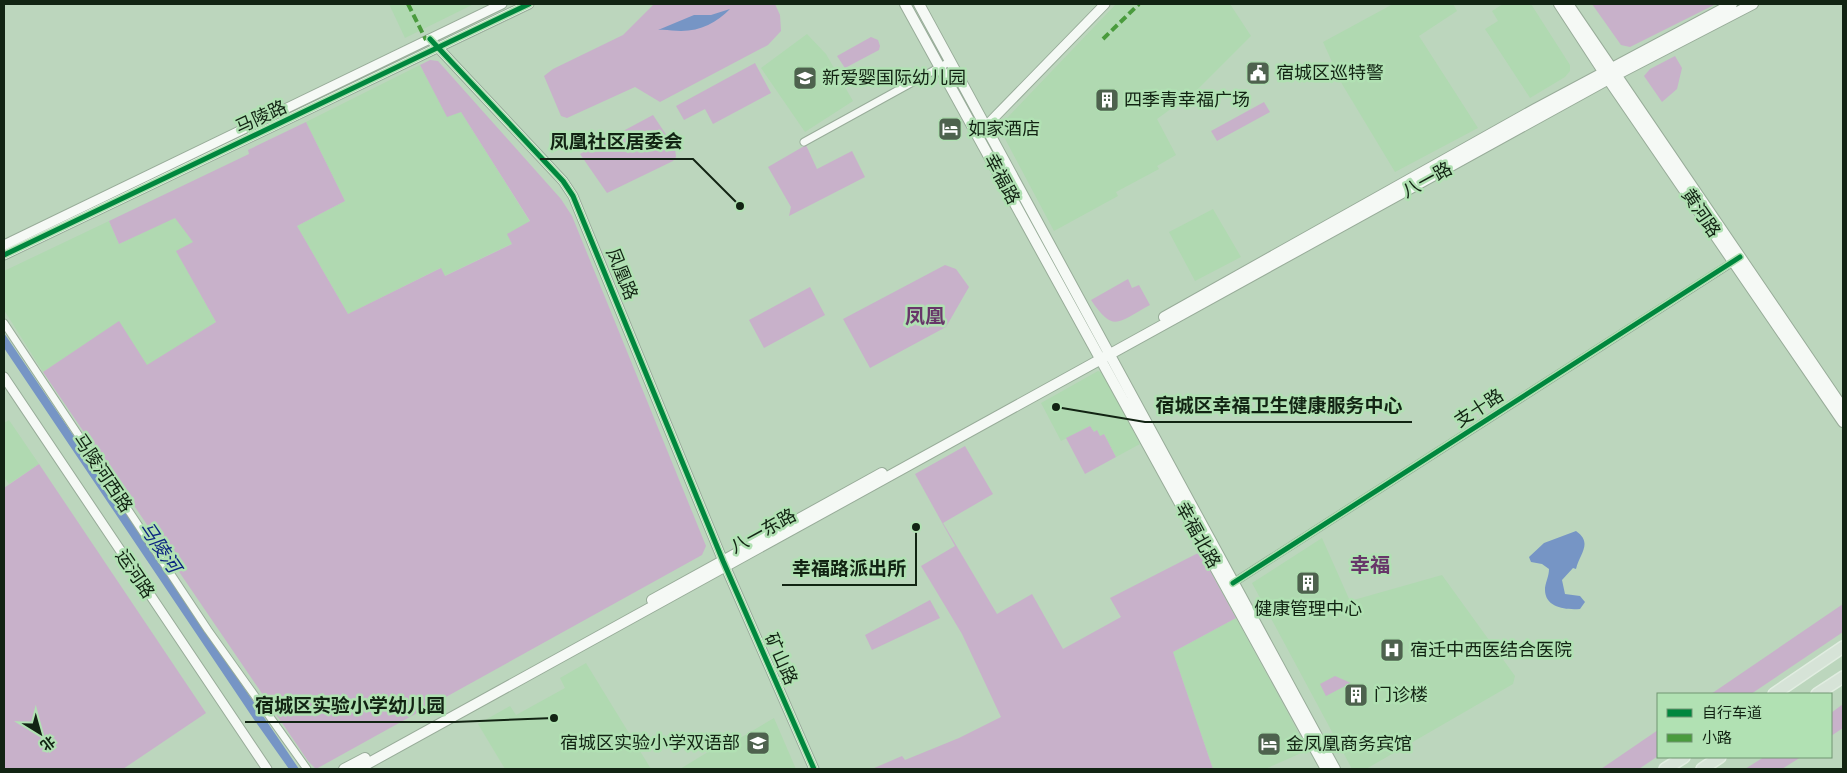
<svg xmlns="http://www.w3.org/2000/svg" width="1847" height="773" viewBox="0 0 1847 773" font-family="Figtree,'Noto Sans SC',sans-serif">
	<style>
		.built { fill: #b0d9b1 }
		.green { fill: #c8b1ca }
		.water { fill: #7695c5 }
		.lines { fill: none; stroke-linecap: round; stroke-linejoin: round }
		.minor-casing { stroke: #98ac99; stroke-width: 9 }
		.tertiary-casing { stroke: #98ac99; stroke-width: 11 }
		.secondary-casing { stroke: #98ac99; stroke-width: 12 }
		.primary-casing { stroke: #e1ede1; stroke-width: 14 }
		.minor { stroke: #f5f9f5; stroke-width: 7 }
		.tertiary { stroke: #f5f9f5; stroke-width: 9 }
		.secondary { stroke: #f5f9f5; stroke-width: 10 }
		.primary { stroke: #d6e3d7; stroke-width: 11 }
		.quiet { stroke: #4a9b3d; stroke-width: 4; stroke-dasharray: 8 4; stroke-linecap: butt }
		.cycleway-casing { stroke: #b1e1b3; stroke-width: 8 }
		.cycleway { stroke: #00873e; stroke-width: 5 }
		.labels { text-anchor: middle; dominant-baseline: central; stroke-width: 5; stroke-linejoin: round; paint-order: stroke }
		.poi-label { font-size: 18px; fill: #122413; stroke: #b1e1b3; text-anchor: start }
		.street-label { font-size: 18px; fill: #122413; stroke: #b1e1b3 }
		.water-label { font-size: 19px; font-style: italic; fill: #0c2480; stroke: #b1e1b3 }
		.quarter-label { font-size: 20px; font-weight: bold; fill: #673669; stroke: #b1e1b3 }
		.leader { fill: none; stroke: #122413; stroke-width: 2 }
		.callout-dot { fill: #122413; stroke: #b1e1b3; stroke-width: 2 }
		.callout-label { font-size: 19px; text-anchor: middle; font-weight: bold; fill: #122413; stroke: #b1e1b3; stroke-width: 5; stroke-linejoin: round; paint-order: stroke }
	</style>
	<rect width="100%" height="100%" fill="#bcd6bd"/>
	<!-- built -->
	<path class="built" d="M389,4H474L405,38Z
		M1116,4H1230L1251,36L1198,89L1157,119L1176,155L1157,166L1159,169L1116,192L1118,196L1054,231L1003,135L1005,120Z
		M1393,4H1453L1457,11L1419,36L1478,128L1395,172L1342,84L1323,42Z
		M1503,4H1531L1570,65V71L1565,77L1530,98L1485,29L1498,21L1492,11Z
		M807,34L826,54L853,101L805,132L761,68Z
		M420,65L447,116L461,112L530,222L508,234L513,243L444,276L440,268L348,314L297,226L345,201L306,122Z
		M1213,209L1241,257L1195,281L1169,232Z
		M175,217L194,242L177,252L216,322L147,366L119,322L43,372L4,310V271L109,221L119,244Z
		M1098,371L1103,373L1140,444L1116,457L1104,434L1100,436L1094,432L1090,426L1061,441L1041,403Z
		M9,420L39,464L9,484L4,477V423Z
		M1322,538L1350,601L1442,575L1515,676L1513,684L1366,769H1352L1252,583Z
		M1236,618L1308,750L1265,769H1213L1173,652Z
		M586,663L651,769H505L478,724L510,706L516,715L565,688L560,678Z
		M774,718L796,769H680L721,744L723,748Z"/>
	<!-- green -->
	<path class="green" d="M654,4H775L780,15L781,31L768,45L660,102L635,87L567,118L561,116L544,76L553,69L623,35Z
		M1592,4H1716L1630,47L1621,45Z
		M871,37L878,40L880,46L879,50L845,68L837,56Z
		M1675,56L1682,68L1677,89L1662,102L1644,76L1650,69Z
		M430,60L438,61L561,199L572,216L706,546L702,555L316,769L308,761L43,372L119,321L147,365L216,322L176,251L193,242L175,218L119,244L109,221L249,154L248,150L306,122L345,201L297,226L348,314L441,268L445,276L512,244L507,234L530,221L461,112L447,117L420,65Z
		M755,63L771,93L713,124L705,109L684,120L676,106Z
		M1264,102L1270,112L1217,141L1211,131Z
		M653,115L675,148L676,157L673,161L607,193L580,154Z
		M806,145L817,169L852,151L865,177L789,216L791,207L768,167Z
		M945,265L956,269L969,287L946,327L870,368L843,319Z
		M1128,279L1132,288L1139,285L1150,305C1118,322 1114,334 1091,300Z
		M810,287L825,315L764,348L749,320Z
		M1090,426L1094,432L1097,430L1100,436L1104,434L1116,457L1085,474L1066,438Z
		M965,446L993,494L943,523L997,614L1032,594L1063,649L1121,617L1110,598L1200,552L1236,618L1173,652L1213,769H872L902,756L905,760L959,738L1001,717L962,634L921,566L955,546L915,474Z
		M39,464L206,713L123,769H4V488Z
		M930,600L940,618L872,650L865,635Z
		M1843,604V632L1751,694H1711Z
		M1335,676L1351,683L1326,696L1320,684Z
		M1843,704V728L1831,736V713Z
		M1658,730V756L1639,769H1601Z
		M1764,757H1801L1782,769H1745Z"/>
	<!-- water -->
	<path class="water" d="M730,9C717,22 701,31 681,31C673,31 666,29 658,30L694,15H711Z
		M4,333L299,769H289L255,721L4,348Z
		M1576,531C1593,543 1580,553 1576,569L1573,568L1562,580L1565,594L1580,596L1585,602L1580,609C1565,610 1544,608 1545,588C1546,581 1549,576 1549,569L1542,564L1531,562L1529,557L1544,543Z"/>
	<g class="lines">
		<!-- minor casing -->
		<g class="minor-casing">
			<path id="minor" d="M804,142L951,61
				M4,323L208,630L307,769
				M1233,583L1736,260"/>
		</g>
		<!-- tertiary casing -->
		<g class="tertiary-casing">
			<path id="tertiary" d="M430,39L563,181L573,196L723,561L814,769
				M987,125L1105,4
				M4,245L502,4
				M4,255L529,4
				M4,377L267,769"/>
		</g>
		<!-- secondary casing -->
		<g class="secondary-casing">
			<path id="secondary" d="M905,4L1326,769
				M919,4L1335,769
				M1559,4L1608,79L1843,422
				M1568,4L1843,408
				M1164,317L1535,109L1732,4
				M652,600L882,473
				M344,769L365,758
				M358,769L1616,75L1753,4"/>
		</g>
		<!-- primary casing -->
		<g class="primary-casing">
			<path id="primary" d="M1774,694L1843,647
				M1817,694L1843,677
				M1665,769L1684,757
				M1702,769L1720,757"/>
		</g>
		<!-- minor -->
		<use href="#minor" class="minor"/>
		<!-- tertiary -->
		<use href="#tertiary" class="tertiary"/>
		<!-- secondary -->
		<use href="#secondary" class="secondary"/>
		<!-- primary -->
		<use href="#primary" class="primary"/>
		<!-- quiet -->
		<path class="quiet" d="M408,4L426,40
			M1103,39L1139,4"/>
		<!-- cycleway casing -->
		<g class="cycleway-casing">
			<path id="cycleway" d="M430,39L563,181L573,196L723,561L814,769
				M4,255L529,4
				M1233,583L1740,257"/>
		</g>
		<!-- cycleway -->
		<use href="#cycleway" class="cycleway"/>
	</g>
	<!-- icons -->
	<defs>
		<g id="civic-square" transform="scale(1.25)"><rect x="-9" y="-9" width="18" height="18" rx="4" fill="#4e624e" stroke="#b1e1b3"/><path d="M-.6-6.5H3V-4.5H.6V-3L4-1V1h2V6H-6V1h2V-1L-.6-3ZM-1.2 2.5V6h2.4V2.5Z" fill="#fff"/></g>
		<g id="school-square" transform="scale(1.25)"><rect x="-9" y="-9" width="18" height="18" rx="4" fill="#4e624e" stroke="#b1e1b3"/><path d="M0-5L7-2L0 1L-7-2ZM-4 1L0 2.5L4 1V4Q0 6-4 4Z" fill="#fff"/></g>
		<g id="building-square" transform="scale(1.25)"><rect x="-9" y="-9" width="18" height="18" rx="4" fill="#4e624e" stroke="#b1e1b3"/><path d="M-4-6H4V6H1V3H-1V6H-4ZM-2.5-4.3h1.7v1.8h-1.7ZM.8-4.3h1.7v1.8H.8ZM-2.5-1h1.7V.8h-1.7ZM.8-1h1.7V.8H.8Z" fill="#fff"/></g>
		<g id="hotel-square" transform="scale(1.25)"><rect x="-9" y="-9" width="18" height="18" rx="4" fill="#4e624e" stroke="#b1e1b3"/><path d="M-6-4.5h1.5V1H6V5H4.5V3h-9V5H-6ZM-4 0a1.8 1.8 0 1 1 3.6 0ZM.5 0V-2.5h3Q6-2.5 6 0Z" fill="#fff"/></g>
		<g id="hospital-square" transform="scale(1.25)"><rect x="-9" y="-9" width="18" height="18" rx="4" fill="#4e624e" stroke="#b1e1b3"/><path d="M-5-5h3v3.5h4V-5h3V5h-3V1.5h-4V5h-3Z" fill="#fff"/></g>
	</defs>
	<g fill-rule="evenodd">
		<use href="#civic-square" x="1258" y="73"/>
		<use href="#school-square" x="805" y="78"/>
		<use href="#building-square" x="1107" y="100"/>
		<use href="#hotel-square" x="950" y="129"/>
		<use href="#building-square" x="1308" y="583"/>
		<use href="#hospital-square" x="1392" y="650"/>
		<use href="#building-square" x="1356" y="695"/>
		<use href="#school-square" x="758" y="743"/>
		<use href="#hotel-square" x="1269" y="744"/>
	</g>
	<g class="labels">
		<!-- poi labels -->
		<g class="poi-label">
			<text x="1276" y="73">宿城区巡特警</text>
			<text x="822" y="78">新爱婴国际幼儿园</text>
			<text x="1124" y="100">四季青幸福广场</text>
			<text x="968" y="129">如家酒店</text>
			<text x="1308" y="609" text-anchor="middle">健康管理中心</text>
			<text x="1410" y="650">宿迁中西医结合医院</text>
			<text x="1374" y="695">门诊楼</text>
			<text x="740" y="743" text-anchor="end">宿城区实验小学双语部</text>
			<text x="1286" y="744">金凤凰商务宾馆</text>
		</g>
		<!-- street labels -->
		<g class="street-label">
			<text transform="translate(261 117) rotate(-25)">马陵路</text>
			<text transform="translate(1002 179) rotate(62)">幸福路</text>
			<text transform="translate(1427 180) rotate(-29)">八一路</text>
			<text transform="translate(1701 213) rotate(56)">黄河路</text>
			<text transform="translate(622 274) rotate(68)">凤凰路</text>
			<text transform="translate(1479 408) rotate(-33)">支十路</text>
			<text transform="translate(103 473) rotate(56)">马陵河西路</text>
			<text transform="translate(763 531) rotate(-29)">八一东路</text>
			<text transform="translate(1198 535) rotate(61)">幸福北路</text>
			<text transform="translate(135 574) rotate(56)">运河路</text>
			<text transform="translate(781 659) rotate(66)">矿山路</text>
		</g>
		<!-- water labels -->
		<g class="water-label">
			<text transform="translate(160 547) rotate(56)">马陵河</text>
		</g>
		<!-- quarter labels -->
		<g class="quarter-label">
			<text x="925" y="316">凤凰</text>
			<text x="1370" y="565">幸福</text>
		</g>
	</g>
	<!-- callouts -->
	<path class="leader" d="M740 206L693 159H540M1056 407L1145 422H1412M916 527L916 585H782M554 718L455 722H245"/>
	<g class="callout-dot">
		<circle cx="740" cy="206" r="5"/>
		<circle cx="1056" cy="407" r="5"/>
		<circle cx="916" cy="527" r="5"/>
		<circle cx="554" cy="718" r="5"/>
	</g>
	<g class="callout-label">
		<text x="616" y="148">凤凰社区居委会</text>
		<text x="1279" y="412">宿城区幸福卫生健康服务中心</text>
		<text x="849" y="575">幸福路派出所</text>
		<text x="350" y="712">宿城区实验小学幼儿园</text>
	</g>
	<!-- border -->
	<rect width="1847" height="773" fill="none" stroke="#122413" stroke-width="10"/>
	<!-- legend -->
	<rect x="1657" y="693" width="175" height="65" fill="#b1e1b3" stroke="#719573"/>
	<rect x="1667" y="709" width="25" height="8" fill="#00873e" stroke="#719573"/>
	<text x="1702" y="718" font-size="15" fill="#122413">自行车道</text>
	<rect x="1667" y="734" width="25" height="8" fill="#4a9b3d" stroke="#719573"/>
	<text x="1702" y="743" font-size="15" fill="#122413">小路</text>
	<!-- north arrow -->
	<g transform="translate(40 733) rotate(143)" stroke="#b1e1b3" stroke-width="4" paint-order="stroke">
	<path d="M0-4L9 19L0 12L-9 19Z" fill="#122413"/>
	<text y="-8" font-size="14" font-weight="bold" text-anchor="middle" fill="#122413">北</text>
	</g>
</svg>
